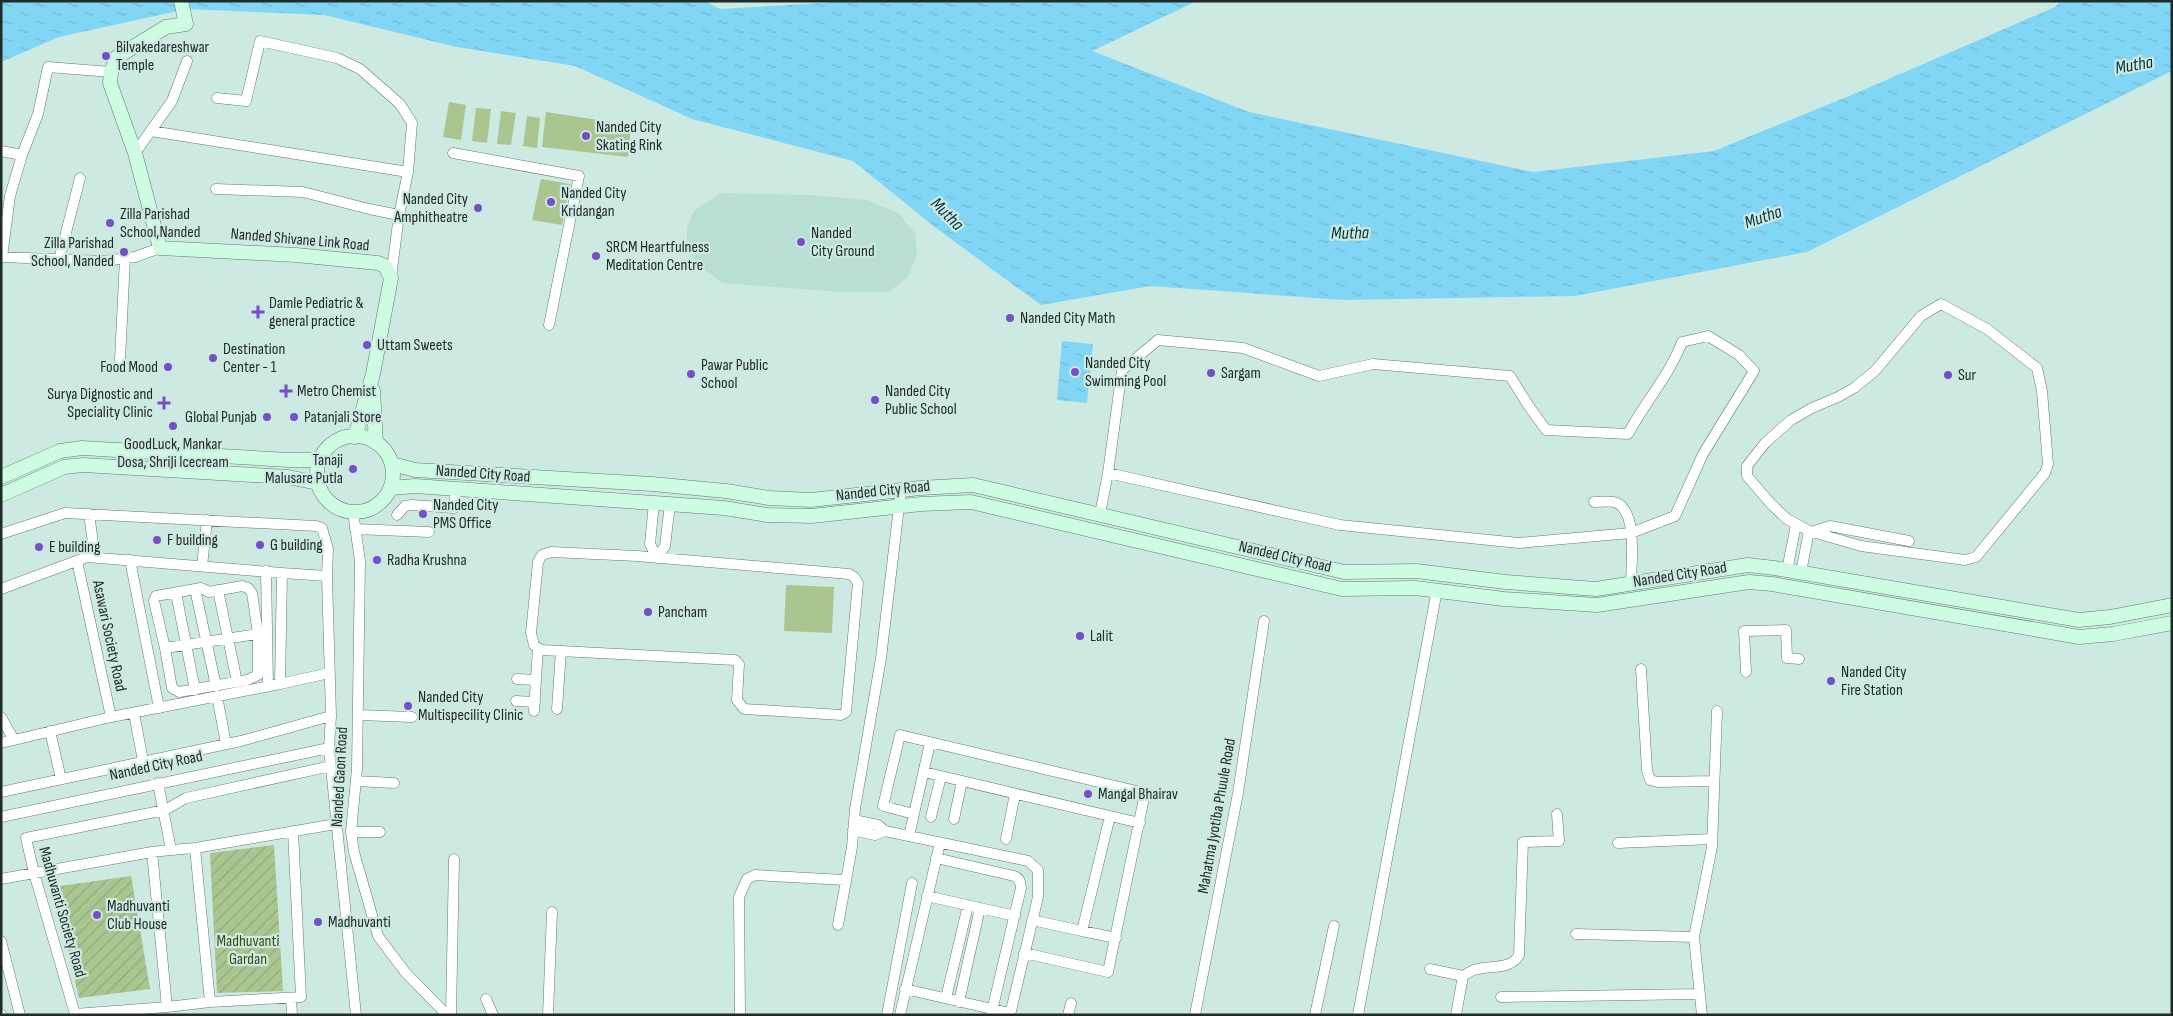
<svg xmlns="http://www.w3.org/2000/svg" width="2173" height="1016" viewBox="0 0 2173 1016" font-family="'Sofia Sans Condensed',sans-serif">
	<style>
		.built { fill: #b9ded4 }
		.green { fill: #a9c690 }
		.garden { fill: url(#garden-furrows) }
		.water { fill: url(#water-ripples) }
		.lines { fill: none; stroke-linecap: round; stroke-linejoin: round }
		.street-casing { stroke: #607a73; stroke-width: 11 }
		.secondary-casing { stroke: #607a73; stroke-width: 15 }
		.street { stroke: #fff; stroke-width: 10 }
		.secondary { stroke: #cefce2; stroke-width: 14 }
		.poi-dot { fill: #744fc8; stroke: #cdeae2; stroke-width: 2 }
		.labels { text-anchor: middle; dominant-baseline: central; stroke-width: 4.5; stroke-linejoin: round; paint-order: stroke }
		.poi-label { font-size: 16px; fill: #202b28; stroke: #cdeae2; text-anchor: start }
		.street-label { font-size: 16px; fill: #202b28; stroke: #cdeae2 }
		.park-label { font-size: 16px; fill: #324f0d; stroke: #cdeae2 }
		.water-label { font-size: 18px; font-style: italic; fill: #07303d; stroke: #cdeae2 }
	</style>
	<defs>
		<pattern id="garden-furrows" width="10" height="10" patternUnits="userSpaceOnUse" patternTransform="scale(1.25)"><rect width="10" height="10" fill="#a9c690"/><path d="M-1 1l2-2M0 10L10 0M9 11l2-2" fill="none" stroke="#91aa7c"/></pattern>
		<pattern id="water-ripples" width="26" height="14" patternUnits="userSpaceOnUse" patternTransform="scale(1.25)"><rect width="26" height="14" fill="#82d6f5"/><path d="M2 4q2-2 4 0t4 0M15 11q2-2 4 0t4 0" fill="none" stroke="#70b8d2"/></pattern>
	</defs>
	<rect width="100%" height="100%" fill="#cdeae2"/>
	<!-- built -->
	<path class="built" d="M720,193L811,195L867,200L898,213L915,233L917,255L907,278L888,292H841L722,283L702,268L687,251V228L694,211Z"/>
	<!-- green -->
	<path class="green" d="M449,102L466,105L461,140L443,137Z
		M476,108L491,109L487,143L472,141Z
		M501,111L516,113L511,145L497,144Z
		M546,112L631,125L628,157L542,147Z
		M527,116L540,118L537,148L523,146Z
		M541,179L570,184L562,225L532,220Z
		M786,585L834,587L832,633L784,631Z"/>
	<!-- garden -->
	<path class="garden" d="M274,845L283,991L217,993L210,853Z
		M131,876L150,989L79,998L53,887Z"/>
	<!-- water -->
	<path class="water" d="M1,1H705L720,9L856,1H1197L1092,51L1249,112L1533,172L1714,151L1861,91L2055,7L2061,1H2172V71L1807,252L1575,296L1344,300L1150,286L1041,305L936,228L853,161L692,119L575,66L457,47L324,15L187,9L59,37L1,62Z
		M1062,341L1093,344L1087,403L1057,400Z"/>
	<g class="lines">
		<!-- street casing -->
		<g class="street-casing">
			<path id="street" d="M217,98L246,101L260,41L337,58L360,69L400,104L412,123L408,172L399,215L391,278
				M151,131L408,172
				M1,151L22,155
				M135,153L172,101L187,61
				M453,153L579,176L549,325
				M216,189L303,192L369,209L399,215
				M1,257L103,261L135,257L160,248
				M2,257L10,196L22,155L38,114L48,67L111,72
				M59,260L80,178
				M1941,304L1987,329L2037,368L2042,391L2048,464L2045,473L1976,557L1965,560L1861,546L1809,531L1787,519L1771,504L1747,476V466L1765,443L1791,420L1812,408L1838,397L1854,388L1875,371L1921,316Z
				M120,360L125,258
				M1594,502C1601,502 1611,500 1617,503C1638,514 1631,563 1631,584
				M654,503L650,544L657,558L665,546L670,504
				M353,512L360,561L357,769L351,832L354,852L378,936L405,972L447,1015
				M89,514L95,557
				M1100,514L1108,473L1122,370L1158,340L1243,348L1319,376L1373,364L1510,376L1528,405L1546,430L1628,434C1645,402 1669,376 1682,342L1708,336L1739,355L1754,371L1703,454L1675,516L1631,533L1519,543L1340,525L1108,473
				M397,515L405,506L412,505L454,508L456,489
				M355,529L429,532
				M1814,531L1830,526L1909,541
				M1,534L65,513L316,526L322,528L328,549L327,576L282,573
				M551,552L637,556L849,574L854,577L858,583L846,712L841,715L744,709L737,700L739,664L735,660L541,650L534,645L531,633L538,562L542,555Z
				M130,560L159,708
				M77,561L111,717
				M202,566L207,520
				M1787,570L1796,525
				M266,571L268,686
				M1801,572L1809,531
				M1,589L87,557L282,573L280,684L111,717L14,740L1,717
				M195,589L216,686
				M218,590L237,682
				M176,593L195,690
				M165,648L172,688L179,692L247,680L258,675V634L252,593L248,588L242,586L209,592L201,588L156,596L154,601L165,648L258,634L267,633
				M1641,669L1647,770L1650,780L1658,782L1713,781
				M1746,672L1744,631L1786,630L1787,658L1799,659
				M517,679L536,680
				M280,684L329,673
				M217,696L226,744
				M516,701L535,702
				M557,709L561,651
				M534,711L538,648
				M134,713L143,761
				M358,715L412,717
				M331,716L329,748L356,1015
				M50,731L61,779
				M1,743L14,740
				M924,772L1110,816L1082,931L1032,920
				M356,781L394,783
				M158,783L171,850L195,848L210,1002L167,1007L152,852L171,850
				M1,792L241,741L331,716L327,576
				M914,814L930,743
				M1110,816L1140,823
				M1,817L329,748
				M931,817L941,776
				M954,819L962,781
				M853,830L875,835L885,831L878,825L854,820
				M885,831L1028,861L1038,870V897L1010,1015
				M351,832H380
				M909,836L914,814L883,806L900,735L1145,793L1108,972L1024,953
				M1006,839L1015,794
				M1618,843L1712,839
				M195,848L336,824
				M936,858L1014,876C1020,878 1020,882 1021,888L991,1015
				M1,879L152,852
				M927,896L1015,916
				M838,925L852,847L855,809L881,658L901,490
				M1082,931L1116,938
				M1576,934L1694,937
				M1,941L20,1015
				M1430,969L1463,976L1456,1015
				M1463,976C1467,974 1470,971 1474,970C1488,965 1512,970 1519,955L1523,842L1559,841L1557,814
				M905,989L1010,1013
				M1501,997L1699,994
				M291,998L292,1015
				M946,998L968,905
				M486,999L493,1015
				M210,1002L301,997L293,831
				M959,1002L980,908
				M167,1007L75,1014L34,873L26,838L165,810L186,798L331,766
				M1,1014V1015
				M451,1015L454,859
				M548,1015L552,912
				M740,1015L739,897L747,879L755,875L845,880
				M887,1015L912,883
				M900,1015L940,843
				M1068,1015L1071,1003
				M1195,1015L1238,793L1264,621
				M1315,1015L1334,926
				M1358,1015L1437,590
				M1702,1015L1694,937L1712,847L1717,711"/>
		</g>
		<!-- secondary casing -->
		<g class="secondary-casing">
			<path id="secondary" d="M181,1L186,24L166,27L117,57L111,72L110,83L135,153L160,248L296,255L378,263L385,266L391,278L373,374L355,437
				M373,390L376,443
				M317 474a38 38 0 1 1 76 0a38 38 0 1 1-76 0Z
				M392,464L415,470L652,484L726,491L769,498L811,500L920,488L973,485L1344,572L1416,571L1506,582L1596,589L1748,565L1774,568L2079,620L2110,617L2172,605
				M1,477L60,451L82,448L289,460H319
				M391,488L415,486L724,508L767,515L812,516L921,504L971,502L1342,589L1415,588L1504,599L1597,605L1749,582L1772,584L2079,637L2113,634L2172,623
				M1,495L64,467L83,465L288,477L318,483"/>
		</g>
		<!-- street -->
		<use href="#street" class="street"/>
		<!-- secondary -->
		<use href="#secondary" class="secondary"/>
	</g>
	<!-- markers -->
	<g class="poi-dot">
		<circle cx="106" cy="56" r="5"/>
		<circle cx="586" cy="136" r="5"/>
		<circle cx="551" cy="202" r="5"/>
		<circle cx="478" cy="208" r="5"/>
		<circle cx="110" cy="223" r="5"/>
		<circle cx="801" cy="242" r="5"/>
		<circle cx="124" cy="252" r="5"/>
		<circle cx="596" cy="256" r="5"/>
		<path d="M255.5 304.5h5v5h5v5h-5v5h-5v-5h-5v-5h5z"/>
		<circle cx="1010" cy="318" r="5"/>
		<circle cx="367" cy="345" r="5"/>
		<circle cx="213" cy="358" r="5"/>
		<circle cx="168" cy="367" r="5"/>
		<circle cx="1075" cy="372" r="5"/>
		<circle cx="1211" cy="373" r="5"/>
		<circle cx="691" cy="374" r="5"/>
		<circle cx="1948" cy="375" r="5"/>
		<path d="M283.5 383.5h5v5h5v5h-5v5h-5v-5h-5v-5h5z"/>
		<circle cx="875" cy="400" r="5"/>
		<path d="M161.5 395.5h5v5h5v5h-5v5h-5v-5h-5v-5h5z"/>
		<circle cx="267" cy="417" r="5"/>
		<circle cx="294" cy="417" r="5"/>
		<circle cx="173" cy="426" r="5"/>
		<circle cx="353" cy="469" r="5"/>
		<circle cx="423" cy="514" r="5"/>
		<circle cx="157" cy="540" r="5"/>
		<circle cx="260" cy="545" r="5"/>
		<circle cx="39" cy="547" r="5"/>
		<circle cx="377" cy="560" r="5"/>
		<circle cx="648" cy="612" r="5"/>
		<circle cx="1080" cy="636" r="5"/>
		<circle cx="1831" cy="681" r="5"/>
		<circle cx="408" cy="706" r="5"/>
		<circle cx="1088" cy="794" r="5"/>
		<circle cx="97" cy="915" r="5"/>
		<circle cx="318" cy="922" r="5"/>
	</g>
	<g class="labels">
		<!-- poi labels -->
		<g class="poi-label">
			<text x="116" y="47">Bilvakedareshwar<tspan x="116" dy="18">Temple</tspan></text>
			<text x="596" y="127">Nanded City<tspan x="596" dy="18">Skating Rink</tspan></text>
			<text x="561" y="193">Nanded City<tspan x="561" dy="18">Kridangan</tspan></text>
			<text x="468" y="199" text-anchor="end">Nanded City<tspan x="468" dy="18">Amphitheatre</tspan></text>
			<text x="120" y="214">Zilla Parishad<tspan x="120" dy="18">School,Nanded</tspan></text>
			<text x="811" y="233">Nanded<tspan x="811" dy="18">City Ground</tspan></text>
			<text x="114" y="243" text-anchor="end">Zilla Parishad<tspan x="114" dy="18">School, Nanded</tspan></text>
			<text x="606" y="247">SRCM Heartfulness<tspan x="606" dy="18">Meditation Centre</tspan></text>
			<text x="269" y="303">Damle Pediatric &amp;<tspan x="269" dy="18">general practice</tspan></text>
			<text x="1020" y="318">Nanded City Math</text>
			<text x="377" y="345">Uttam Sweets</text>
			<text x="223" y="349">Destination<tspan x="223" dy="18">Center - 1</tspan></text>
			<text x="1085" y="363">Nanded City<tspan x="1085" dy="18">Swimming Pool</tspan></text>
			<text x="701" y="365">Pawar Public<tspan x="701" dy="18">School</tspan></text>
			<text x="158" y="367" text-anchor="end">Food Mood</text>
			<text x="1221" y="373">Sargam</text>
			<text x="1958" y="375">Sur</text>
			<text x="297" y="391">Metro Chemist</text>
			<text x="885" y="391">Nanded City<tspan x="885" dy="18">Public School</tspan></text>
			<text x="153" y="394" text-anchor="end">Surya Dignostic and<tspan x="153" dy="18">Speciality Clinic</tspan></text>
			<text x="257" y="417" text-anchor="end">Global Punjab</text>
			<text x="304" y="417">Patanjali Store</text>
			<text x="173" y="444" text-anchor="middle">GoodLuck, Mankar<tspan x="173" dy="18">Dosa, ShriJi Icecream</tspan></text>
			<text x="343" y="460" text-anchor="end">Tanaji<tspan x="343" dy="18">Malusare Putla</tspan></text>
			<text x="433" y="505">Nanded City<tspan x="433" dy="18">PMS Office</tspan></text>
			<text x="167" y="540">F building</text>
			<text x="270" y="545">G building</text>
			<text x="49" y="547">E building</text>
			<text x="387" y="560">Radha Krushna</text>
			<text x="658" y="612">Pancham</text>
			<text x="1090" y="636">Lalit</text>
			<text x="1841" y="672">Nanded City<tspan x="1841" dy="18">Fire Station</tspan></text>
			<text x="418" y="697">Nanded City<tspan x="418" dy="18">Multispecility Clinic</tspan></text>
			<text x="1098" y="794">Mangal Bhairav</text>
			<text x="107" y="906">Madhuvanti<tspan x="107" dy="18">Club House</tspan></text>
			<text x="328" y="922">Madhuvanti</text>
		</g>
		<!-- street labels -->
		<g class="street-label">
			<text transform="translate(300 240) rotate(5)">Nanded Shivane Link Road</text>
			<text transform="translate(483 474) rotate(4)">Nanded City Road</text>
			<text transform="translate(883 491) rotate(-6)">Nanded City Road</text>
			<text transform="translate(1285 557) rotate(13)">Nanded City Road</text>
			<text transform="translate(1680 575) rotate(-9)">Nanded City Road</text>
			<text transform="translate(109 636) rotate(78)">Asawari Society Road</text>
			<text transform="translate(156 766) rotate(-12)">Nanded City Road</text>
			<text transform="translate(340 777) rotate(-87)">Nanded Gaon Road</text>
			<text transform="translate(1217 816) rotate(-80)">Mahatma Jyotiba Phuule Road</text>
			<text transform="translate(62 912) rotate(74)">Madhuvanti Society Road</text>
		</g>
		<!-- park labels -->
		<g class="park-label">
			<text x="248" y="941">Madhuvanti<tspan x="248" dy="18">Gardan</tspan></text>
		</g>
		<!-- water labels -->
		<g class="water-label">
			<text transform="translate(2134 65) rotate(-10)">Mutha</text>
			<text transform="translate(947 214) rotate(45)">Mutha</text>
			<text transform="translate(1763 217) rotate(-19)">Mutha</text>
			<text transform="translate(1350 233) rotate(-1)">Mutha</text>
		</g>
	</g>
	<!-- border -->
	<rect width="2173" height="1016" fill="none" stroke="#202b28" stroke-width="5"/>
</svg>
